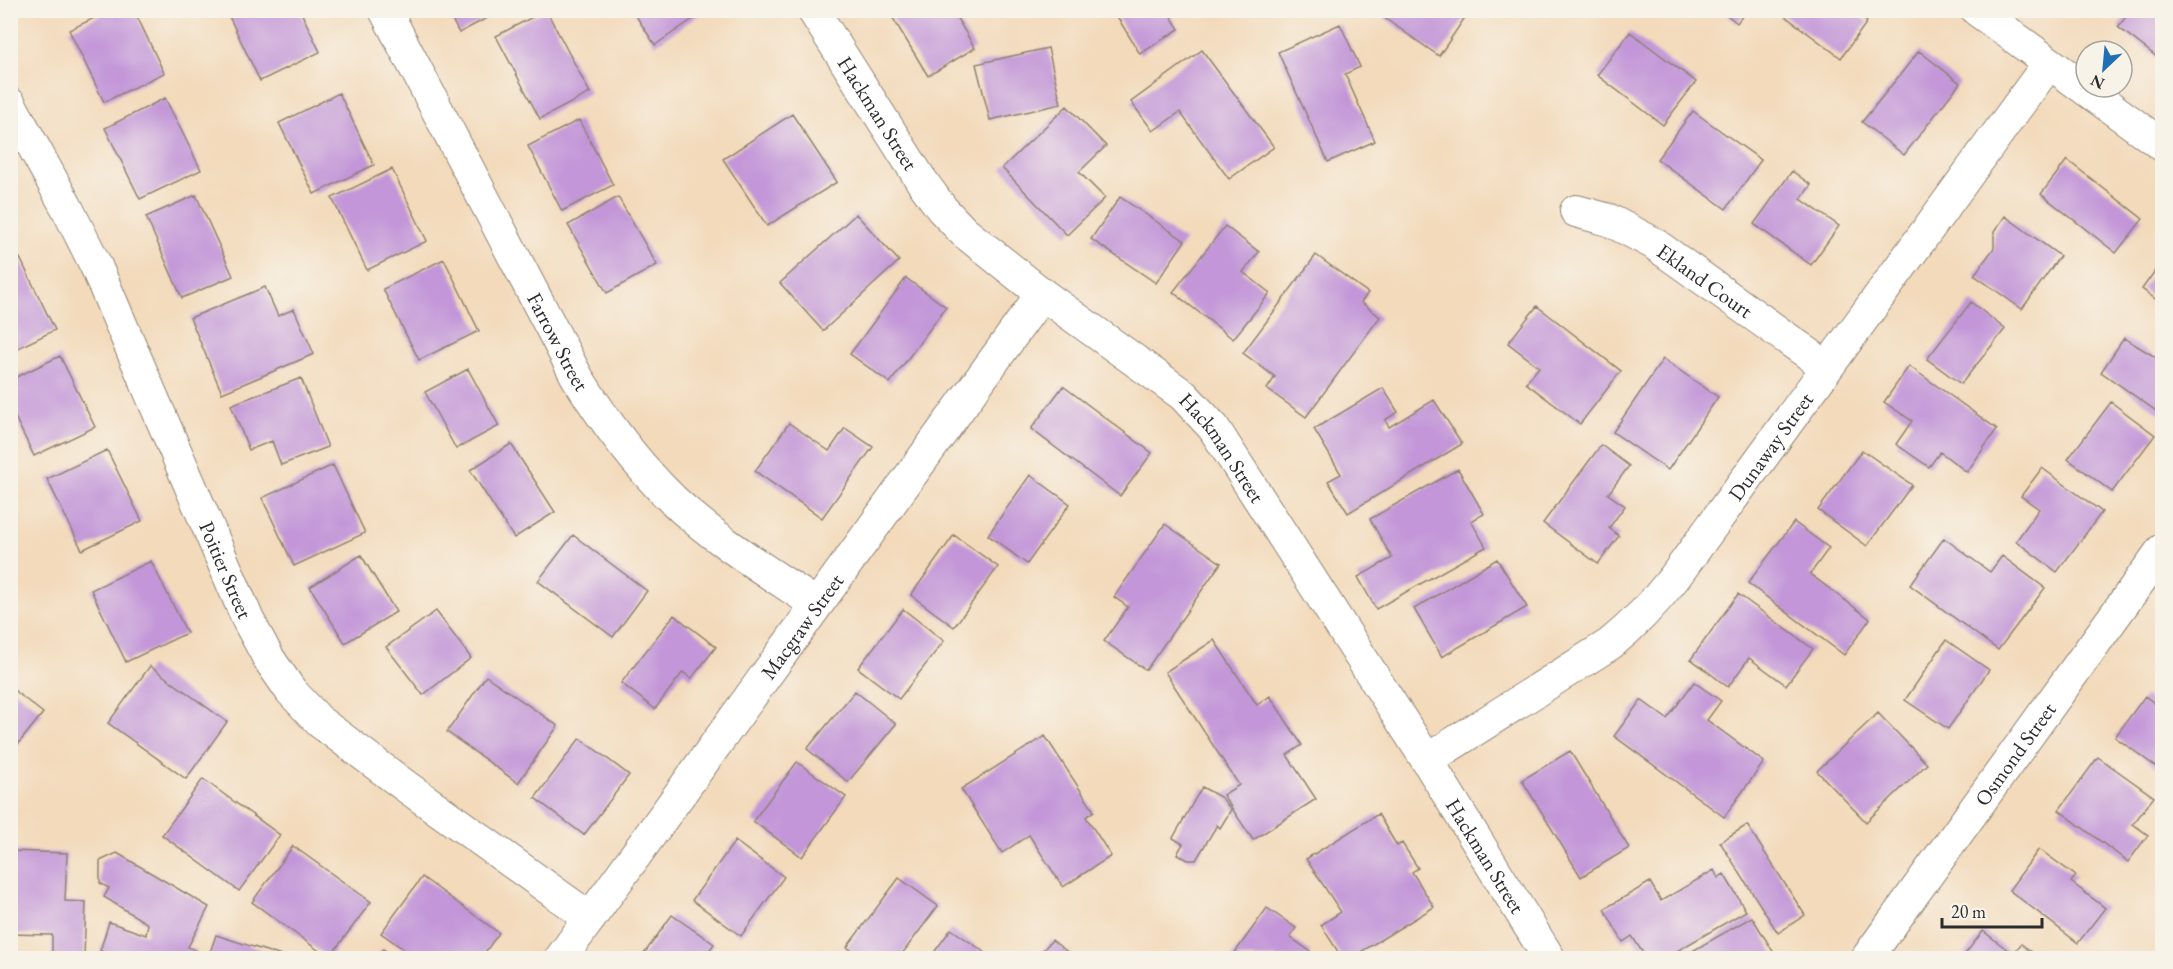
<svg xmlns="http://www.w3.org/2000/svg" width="2173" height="969" viewBox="0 0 2173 969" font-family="'EB Garamond',serif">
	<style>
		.building { fill: #c296d8 }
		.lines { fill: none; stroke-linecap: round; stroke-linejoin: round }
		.minor-casing { stroke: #8f8273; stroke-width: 34 }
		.minor { stroke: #fff; stroke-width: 32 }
		.labels { text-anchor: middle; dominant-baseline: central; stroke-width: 4.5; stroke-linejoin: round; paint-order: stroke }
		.street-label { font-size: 21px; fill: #2b2b2b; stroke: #f7f3e8 }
	</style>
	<rect width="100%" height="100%" fill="#f7f3e8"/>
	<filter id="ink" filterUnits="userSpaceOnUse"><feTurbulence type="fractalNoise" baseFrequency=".0167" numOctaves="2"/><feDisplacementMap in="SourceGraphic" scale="12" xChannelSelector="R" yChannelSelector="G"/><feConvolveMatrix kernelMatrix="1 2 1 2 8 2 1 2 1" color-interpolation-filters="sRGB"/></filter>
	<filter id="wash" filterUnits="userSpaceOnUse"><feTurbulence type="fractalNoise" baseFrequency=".008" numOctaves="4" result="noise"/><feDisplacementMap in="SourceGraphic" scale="24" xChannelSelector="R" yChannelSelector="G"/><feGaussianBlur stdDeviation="1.35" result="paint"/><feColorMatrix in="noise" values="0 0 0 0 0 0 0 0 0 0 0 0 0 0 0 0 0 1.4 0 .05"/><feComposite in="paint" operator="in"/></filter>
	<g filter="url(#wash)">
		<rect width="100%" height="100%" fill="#f3dabb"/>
		<g id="blocks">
			<!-- building -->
			<path class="building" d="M111,10H134L164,73L104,102L69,30Z
				M226,10H300L320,52L260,81Z
				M447,10H502L459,33Z
				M546,10L590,93L540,119L496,36Z
				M632,10H706L655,45Z
				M888,10H952L975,48L928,76Z
				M1113,10H1167L1179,29L1140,54Z
				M1373,10H1470L1439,56Z
				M1721,10H1747L1737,23Z
				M1783,10H1852L1867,22L1841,58L1781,13Z
				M2131,10H2162V61L2118,27Z
				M1340,24L1360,67L1345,74L1375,141L1328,162L1278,52Z
				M1630,32L1696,82L1663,125L1597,75Z
				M1048,48L1061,104L990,120L976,64Z
				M1202,50L1274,147L1229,179L1180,112L1153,131L1131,102Z
				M1919,51L1960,83L1904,155L1862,122Z
				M339,93L374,165L314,194L279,123Z
				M165,98L201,170L140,199L105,128Z
				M1067,106L1106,146L1079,172L1105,198L1067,235L1002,168Z
				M1693,111L1761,160L1726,209L1657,159Z
				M792,114L837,182L767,226L723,159Z
				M579,120L613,185L562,211L528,146Z
				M2067,160L2143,219L2116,253L2041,194Z
				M392,169L427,241L367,270L332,198Z
				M1792,171L1811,185L1801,199L1839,226L1811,265L1754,224Z
				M196,195L233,276L182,298L146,217Z
				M618,197L657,265L607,293L568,225Z
				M1120,197L1185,241L1156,283L1091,239Z
				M856,214L899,261L823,331L780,283Z
				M2005,216L2060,256L2022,309L1974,275L1994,248V232Z
				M1225,226L1259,252L1243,272L1270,293L1233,339L1173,292Z
				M1316,255L1368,293L1361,302L1380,317L1306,417L1267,389L1275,377L1243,353Z
				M20,258L55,330L10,352V263Z
				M444,259L479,331L419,360L383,289Z
				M2162,261V304L2142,289Z
				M906,278L946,307L890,383L850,354Z
				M265,287L278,316L294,309L314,354L222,393L190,318Z
				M1971,302L2005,329L1961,384L1927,359Z
				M1537,306L1621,371L1580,424L1526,383L1539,367L1508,343Z
				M2124,338L2157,358L2162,352V415L2101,372Z
				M60,356L95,427L34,456L10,407V380Z
				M1663,359L1718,397L1668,470L1613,432Z
				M1909,366L1997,429L1967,472L1940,452L1929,467L1896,444L1912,421L1884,402Z
				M468,369L499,426L456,449L425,392Z
				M301,378L328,447L281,465L272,441L249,450L231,405Z
				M1063,386L1152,453L1120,496L1031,429Z
				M1383,388L1398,412L1385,420L1389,427L1434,400L1462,444L1348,513L1328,481L1341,474L1314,429Z
				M2111,402L2155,435L2112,492L2068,459Z
				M789,423L829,451L845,428L873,447L822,518L755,471Z
				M511,444L555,512L514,538L470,470Z
				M1601,445L1629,466L1608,494L1625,506L1609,528L1619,536L1598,564L1543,523Z
				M107,450L142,521L82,550L47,479Z
				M1862,450L1912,485L1867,546L1818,510Z
				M333,465L365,533L294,566L262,498Z
				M2042,468L2102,512L2057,572L2016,541L2039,509L2021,496Z
				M1458,469L1484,514L1471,521L1486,547L1376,609L1358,577L1392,558L1370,519Z
				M1030,475L1070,504L1027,564L988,535Z
				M1794,522L1829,548L1810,574L1870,619L1844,655L1748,583Z
				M1165,524L1221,563L1146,670L1104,641L1128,607L1114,597Z
				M573,535L647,591L613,637L538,581Z
				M954,535L998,567L954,627L911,595Z
				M1944,538L1990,572L2002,556L2045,588L1998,650L1910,585Z
				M361,555L396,612L345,643L310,587Z
				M1497,559L1527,607L1442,657L1414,609Z
				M151,561L187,633L126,662L91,590Z
				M1738,594L1813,649L1786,685L1749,658L1728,687L1691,659Z
				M903,609L944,641L899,699L858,668Z
				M436,611L471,658L423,695L386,647Z
				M674,615L716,647L691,679L683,672L655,709L621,683Z
				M1214,640L1257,705L1270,696L1302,745L1287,755L1316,799L1253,840L1223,795L1239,785L1165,672Z
				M1946,640L1989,670L1948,729L1905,700Z
				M150,666L227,722L186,779L108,723Z
				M486,676L558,726L518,783L447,732Z
				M1694,682L1721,701L1707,720L1764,762L1724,817L1614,736L1641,700L1667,719Z
				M10,687L43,713L10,754Z
				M855,691L896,724L848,782L807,749Z
				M2145,696L2162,709V771L2115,737Z
				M1878,713L1927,764L1866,822L1817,771Z
				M1045,736L1094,811L1086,817L1111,856L1063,887L1029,835L1002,853L961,789Z
				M580,738L629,775L584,835L535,798Z
				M1570,751L1629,848L1581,877L1522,780Z
				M2098,757L2154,797L2133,824L2148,835L2128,862L2059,810Z
				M797,762L846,797L802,857L753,821Z
				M203,779L280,835L239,891L162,835Z
				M1202,787L1222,798L1231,810L1220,828L1217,825L1196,860H1188L1177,854L1183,844L1173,838Z
				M1378,814L1397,846L1402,843L1418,868L1412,872L1434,907L1351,958H1342L1321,925L1341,912L1306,859Z
				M1747,825L1805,915L1778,933L1720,842Z
				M735,841L784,877L741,936L692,900Z
				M293,846L371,902L329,958L252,902Z
				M2039,849L2076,876L2071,882L2105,908L2078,943L2009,890Z
				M10,851L67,853L65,901L86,902L84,958H52V935L10,934Z
				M117,853L209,907L188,947L197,951L195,958H122L100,951L109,922L146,935L148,924L104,897L109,888L100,883V861Z
				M1714,870L1718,878L1724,874L1746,911L1665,958H1646L1632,936L1623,942L1604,909L1650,882L1661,901Z
				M422,877L499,933L481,958H416L381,933Z
				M899,878L938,906L899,958H862L847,947Z
				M1267,908L1296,928L1290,937L1311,952L1306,958H1231Z
				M672,915L714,944L704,958H641Z
				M1752,917L1777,958H1680Z
				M951,929L993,958H930Z
				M1983,931L2013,954L2021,944L2040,958H1962Z
				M216,935L288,958H208Z
				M1052,940L1075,958H1036Z
				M383,949L395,958H375Z"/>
		</g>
	</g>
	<g filter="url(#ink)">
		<use href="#blocks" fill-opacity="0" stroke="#8f8273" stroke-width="1.5"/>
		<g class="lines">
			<!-- minor casing -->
			<g class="minor-casing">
				<g id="minor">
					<path id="s1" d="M385,10L577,377C605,422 634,462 672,499C714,539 768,572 816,604"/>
					<path id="s2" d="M813,10L921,180L942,209L964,232L1042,294L1183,395L1213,427L1427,760L1549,958"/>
					<path d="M1977,10L2162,145"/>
					<path id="s3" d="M10,104L66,206L96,266L248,620L269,659L291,691L320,722L404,785L590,918"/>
					<path id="s4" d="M1576,211L1609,220L1653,243L1827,367"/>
					<path id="s5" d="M1427,760L1610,644C1635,624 1655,602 1674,578L2049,63"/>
					<path id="s6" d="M561,958L1042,294"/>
					<path id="s7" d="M1867,958L2162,550"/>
				</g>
			</g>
			<!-- minor -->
			<use href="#minor" class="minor"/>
		</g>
	</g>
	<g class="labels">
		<!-- street labels -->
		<g class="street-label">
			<text stroke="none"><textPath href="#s2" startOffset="122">Hackman Street</textPath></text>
			<text stroke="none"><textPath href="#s4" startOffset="148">Ekland Court</textPath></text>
			<text stroke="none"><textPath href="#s1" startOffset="374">Farrow Street</textPath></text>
			<text stroke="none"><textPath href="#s5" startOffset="472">Dunaway Street</textPath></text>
			<text stroke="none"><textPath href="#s2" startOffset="608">Hackman Street</textPath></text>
			<text stroke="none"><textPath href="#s3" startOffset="514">Poitier Street</textPath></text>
			<text stroke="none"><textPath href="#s6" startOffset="410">Macgraw Street</textPath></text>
			<text stroke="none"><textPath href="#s7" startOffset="252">Osmond Street</textPath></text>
			<text stroke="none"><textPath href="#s2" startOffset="1094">Hackman Street</textPath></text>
		</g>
	</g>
	<!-- margin -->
	<rect width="2173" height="969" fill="none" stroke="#f7f3e8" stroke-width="36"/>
	<!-- north arrow -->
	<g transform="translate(2104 69) rotate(206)"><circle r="28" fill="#f7f3e8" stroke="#a5a39c" stroke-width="1.5"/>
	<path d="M0-4.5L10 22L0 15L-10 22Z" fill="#1f6fb2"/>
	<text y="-9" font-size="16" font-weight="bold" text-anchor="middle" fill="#2b2b2b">N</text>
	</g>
	<!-- scale -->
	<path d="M1942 918v9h100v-9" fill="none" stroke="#2b2b2b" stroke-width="3"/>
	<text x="1951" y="918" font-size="18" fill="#2b2b2b" stroke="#f7f3e8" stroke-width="4.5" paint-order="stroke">20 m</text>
</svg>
